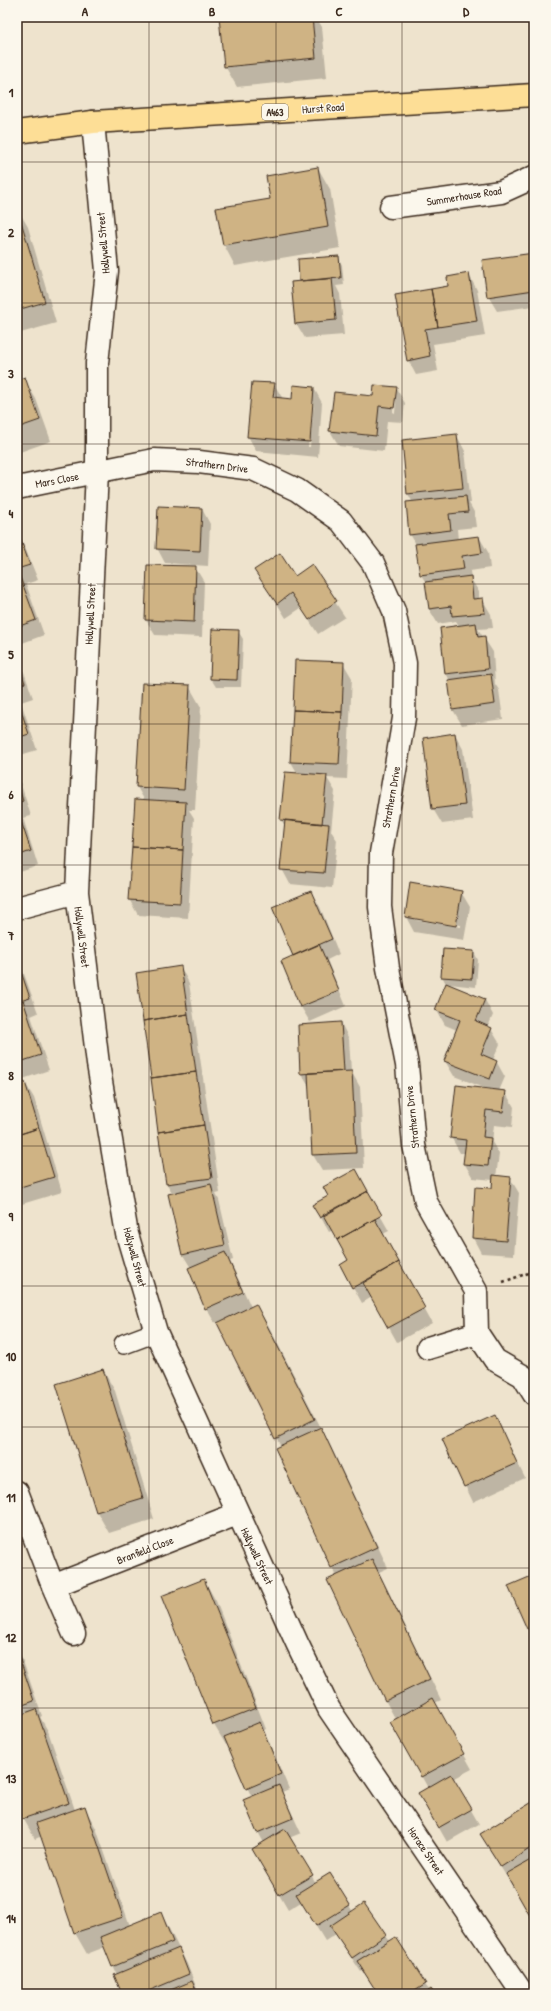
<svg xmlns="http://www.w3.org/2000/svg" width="551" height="2011" viewBox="0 0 551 2011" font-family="'Patrick Hand',sans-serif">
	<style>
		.shadow { fill: #0003; fill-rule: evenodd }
		.building { fill: #cfb384; stroke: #3b2a1e }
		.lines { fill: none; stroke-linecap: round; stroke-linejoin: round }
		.service-casing { stroke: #3b2a1e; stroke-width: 22 }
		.minor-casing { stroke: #3b2a1e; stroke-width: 25 }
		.primary-casing { stroke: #3b2a1e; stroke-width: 25 }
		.path { stroke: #3b2a1e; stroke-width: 2.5; stroke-dasharray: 3 3; stroke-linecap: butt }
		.service { stroke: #fbf7ec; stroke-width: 19 }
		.minor { stroke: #fbf7ec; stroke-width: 22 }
		.primary { stroke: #fdde96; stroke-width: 22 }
		.grid { fill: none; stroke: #3b2a1e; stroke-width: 1; stroke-opacity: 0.55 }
		.labels { text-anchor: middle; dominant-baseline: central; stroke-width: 3; stroke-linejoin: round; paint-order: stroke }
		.shield { fill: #fbf7ec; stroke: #75685c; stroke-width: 1 }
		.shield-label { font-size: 10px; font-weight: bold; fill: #3b2a1e }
		.street-label { font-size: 11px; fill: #3b2a1e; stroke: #fbf7ec }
		.neatline { fill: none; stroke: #3b2a1e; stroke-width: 1.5 }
		.grid-label { font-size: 13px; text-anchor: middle; font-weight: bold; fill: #3b2a1e }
	</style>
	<rect width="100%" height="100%" fill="#eee3cd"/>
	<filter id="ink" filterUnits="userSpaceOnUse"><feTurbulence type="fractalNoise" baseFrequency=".025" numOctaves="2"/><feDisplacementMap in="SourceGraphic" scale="8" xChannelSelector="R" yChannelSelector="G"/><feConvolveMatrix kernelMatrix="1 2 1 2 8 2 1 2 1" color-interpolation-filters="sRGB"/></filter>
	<g filter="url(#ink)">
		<!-- shadow -->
		<path class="shadow" d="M220,17H316L322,27L327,78L237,87L225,66Z
			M318,168L330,189L340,248L235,266L224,245L217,209L271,199Z
			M17,208L28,227L56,323L17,334Z
			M534,254V306L497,311L488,296Z
			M338,257L342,265L344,285L336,286L340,294L344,335L305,338L296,323L300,281Z
			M469,275L477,290L485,336L433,344L438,371L416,375L408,360L396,296L449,287Z
			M24,379L36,399L51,441L17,453V381Z
			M274,384L283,399L293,400L314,388L322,403L318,457L256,451L248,436ZM312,401H314L310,447H308Z
			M396,388L405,403L403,422L387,421L384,451L339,446L330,431L374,397ZM394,401H396L395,413L393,412Z
			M457,436L465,451L471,503H469L474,512L476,527L457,529L458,540L479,537L488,552L490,568L470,571L471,579L479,592V599H482L491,614L493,628L478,629L493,652L495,684L499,690L503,719L462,725L453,710L450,681L446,673L459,626L456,621L438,624L429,609L427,584L421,575L417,546L410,534L413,503L408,494L403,441Z
			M202,509L210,524L208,566L165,563L157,548Z
			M17,528L38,580L26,584L44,635L17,645Z
			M311,566L345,617L318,634L301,608L286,618L256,570L294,577Z
			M195,567L204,582L202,637L155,635L146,620Z
			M213,630L238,631L243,639L241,687H216L211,679Z
			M17,652L33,698L21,702L37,750L17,756Z
			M343,663L352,678L347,779L327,778L335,791L331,831L337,840L332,888L290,884L282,869L286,827L281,820L298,774L291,762Z
			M189,686L201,707L195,810H189L194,818L188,918L138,915L129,899L145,801L137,787Z
			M455,734L463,749L473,820L442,824L433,809L424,739Z
			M17,772L31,816L23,818L38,866L17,873Z
			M311,892L320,907L339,954L327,960L346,1006L310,1022L301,1007L282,961L294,956Z
			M461,892L470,907L464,940L414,932L406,917ZM415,918L461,925V927L415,920Z
			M474,952L478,960L476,987L449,984L485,1000L493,1015L488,1027L491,1029L500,1044L493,1060L496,1061L505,1077L499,1091L505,1092L514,1107L512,1127L494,1125L492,1142L499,1154L496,1177L510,1178L519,1193L514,1255L481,1253L473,1238L476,1188L493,1189V1180L473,1178L464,1163L465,1153H460L451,1137L487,1089L454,1076L445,1061L457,1030L445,1025L436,1009L446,984L442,976Z
			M17,960L23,971L38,1013L31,1016L49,1070L17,1081Z
			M181,968L189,983L220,1193L216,1194L219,1200L233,1260L230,1261L251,1307L256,1305L268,1325L332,1449L388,1568L379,1572L441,1700L435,1703L472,1769L453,1779L479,1824L447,1842L419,1793L428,1788L391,1722L396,1720L385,1700L337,1577L277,1449L281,1447L217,1322L215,1323L206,1308L191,1268L183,1255L173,1194L167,1184Z
			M341,1023L349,1039L351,1071L360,1087L364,1168L322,1170L313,1155L309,1087L301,1073Z
			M25,1083L34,1098L62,1192L22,1204L17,1196V1086Z
			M355,1171L389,1231L383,1234L432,1323L397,1342L372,1297L362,1303L341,1265L350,1260L333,1230L329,1232L314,1205L329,1197Z
			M103,1370L115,1391L154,1519L109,1533L97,1512L58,1384Z
			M494,1416L525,1478L473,1502L443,1440Z
			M534,1576V1638L528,1628Z
			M204,1580L216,1601L266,1729L264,1730L289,1789L282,1792L301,1833L289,1838L316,1883L330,1874L353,1912L385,1935L430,1991L434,1994H378L364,1970L361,1972L336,1934L325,1941L301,1902L288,1910L253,1850L264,1843L258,1832L252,1798L228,1744L226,1745L214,1725Z
			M17,1644L42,1716L40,1717L48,1731L75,1810L84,1807L96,1828L130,1926L161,1913L187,1964L199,1994H123L117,1975L105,1947L87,1954L75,1933L42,1836L35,1839L23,1818L17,1801Z
			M534,1802V1921L490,1850Z"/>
		<!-- building -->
		<path class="building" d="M219,17H312L316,58L224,67Z
			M318,167L328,227L223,245L216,208L270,199L266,176Z
			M17,208L45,302L17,310Z
			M534,253V290L487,297L482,260Z
			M339,256L341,278L299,281L298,259Z
			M469,273L477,321L438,327L431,289L448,286L447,277Z
			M332,278L336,320L295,324L291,282Z
			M431,289L438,327L425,329L430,356L407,361L395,295Z
			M25,377L40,420L17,428V380Z
			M252,382L275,383L273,397L292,399L293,385L314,387L310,442L247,437Z
			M374,385L397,387L394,408L379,406L376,436L329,431L334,392L373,396Z
			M457,434L463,488L407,494L402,440Z
			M466,496L468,512L449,514L451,530L409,535L406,502Z
			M158,506L202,508L200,551L156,549Z
			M17,530L30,565L17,569Z
			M479,536L482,553L462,556L464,569L420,575L415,544Z
			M280,553L295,576L312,564L337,601L309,620L291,593L277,604L254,570Z
			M147,565L196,566L194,622L145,620Z
			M17,569L36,620L17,627Z
			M471,576L473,599L483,598L485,613L452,616L451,606L429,609L425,582Z
			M476,623L478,637L485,636L488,669L445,674L440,628Z
			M212,629L239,630L237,680L210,679Z
			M17,659L25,683L17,685Z
			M295,660L344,662L342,712L293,710Z
			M491,674L495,704L452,710L448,680Z
			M142,683L190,685L184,790L136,787Z
			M17,699L29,734L17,738Z
			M293,710L342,712L339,764L290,762Z
			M455,733L465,805L432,809L423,738Z
			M285,772L327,775L322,824L280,820Z
			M17,781L23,801L17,803Z
			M135,799L186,802L183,850L132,847Z
			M17,809L31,851L17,856Z
			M285,820L329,824L324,873L280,870Z
			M132,847L183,850L180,903L128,900Z
			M410,882L462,891L456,926L405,917Z
			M311,891L332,939L293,956L272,907Z
			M319,944L339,991L300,1007L281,961Z
			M443,949L474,951L472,979L441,977Z
			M17,960L30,998L17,1002Z
			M181,966L188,1014L143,1021L136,973Z
			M446,983L485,999L476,1021L492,1028L481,1054L497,1061L490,1079L444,1061L460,1020L435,1010Z
			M23,1000L41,1055L17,1063V1002Z
			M188,1014L196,1072L151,1078L143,1021Z
			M341,1022L344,1071L300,1074L298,1025Z
			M352,1071L356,1153L312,1155L308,1073Z
			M196,1072L204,1125L158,1132L151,1078Z
			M25,1082L39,1128L17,1135V1085Z
			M456,1085L506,1091L503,1112L486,1110L483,1137L491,1138L488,1166L463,1164L466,1140L450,1138Z
			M204,1125L212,1178L166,1184L158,1132Z
			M39,1128L54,1177L17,1188V1135Z
			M356,1169L368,1191L320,1218L312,1205L328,1196L323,1187Z
			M493,1175L511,1177L506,1241L472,1238L475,1187L492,1188Z
			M211,1184L225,1245L182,1255L168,1194Z
			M368,1191L382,1215L337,1240L323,1215Z
			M375,1219L399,1262L352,1288L340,1265L348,1260L337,1240Z
			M225,1252L243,1292L205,1309L188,1268Z
			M399,1262L425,1308L388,1328L363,1283Z
			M256,1304L315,1419L275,1439L217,1323Z
			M103,1369L143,1498L96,1512L56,1384Z
			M495,1415L517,1463L464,1487L442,1439Z
			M321,1427L377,1547L331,1568L275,1448Z
			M372,1559L430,1679L385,1701L327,1580Z
			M534,1575V1626L527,1629L508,1586Z
			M204,1579L256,1708L213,1725L161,1596Z
			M17,1651L34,1701L17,1707Z
			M433,1698L464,1754L421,1777L390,1722Z
			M36,1709L69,1803L22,1819L17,1804V1716Z
			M260,1722L281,1774L246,1789L224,1737Z
			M451,1774L472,1809L438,1828L418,1793Z
			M279,1785L293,1818L257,1833L243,1800Z
			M534,1801V1846L501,1867L480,1834Z
			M85,1806L123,1917L74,1933L36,1823Z
			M285,1829L313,1875L279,1895L252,1849Z
			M534,1858V1923L506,1874Z
			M330,1873L350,1905L316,1926L296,1894Z
			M364,1903L386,1935L352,1958L330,1926Z
			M161,1912L173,1942L112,1967L100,1937Z
			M396,1937L426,1984L410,1994H378L357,1961Z
			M179,1948L189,1974L141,1994H122L114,1975Z
			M192,1981L198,1994H161Z
			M431,1989L435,1994H424Z"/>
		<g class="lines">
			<!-- service casing -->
			<g class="service-casing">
				<path id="service" d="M124,1344L156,1332"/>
			</g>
			<!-- minor casing -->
			<g class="minor-casing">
				<path id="minor" d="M93,122L107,271L97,363V472L77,892L98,1064L127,1234L156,1332L297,1643L329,1709L523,1994
					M391,207L501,192L534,177
					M17,488L154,460L199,462L253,469L297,490L341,521L373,563L394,611L405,663L404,718L381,853L380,907L388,968L407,1065L414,1145L426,1202L476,1291L477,1333L495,1360L523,1376L534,1394
					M17,908L77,892
					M428,1348L477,1333
					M17,1492L53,1586L74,1634
					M53,1586L237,1514"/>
			</g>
			<!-- primary casing -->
			<g class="primary-casing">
				<path id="primary" d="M17,132L93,122L534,95"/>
			</g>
			<!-- path -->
			<path class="path" d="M503,1282L534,1271"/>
			<!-- service -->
			<use href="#service" class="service"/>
			<!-- minor -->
			<use href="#minor" class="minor"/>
			<!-- primary -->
			<use href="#primary" class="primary"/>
		</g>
	</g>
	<!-- grid -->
	<path class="grid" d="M149,17V1994M276,17V1994M402,17V1994M17,162H534M17,303H534M17,444H534M17,584H534M17,724H534M17,865H534M17,1006H534M17,1146H534M17,1286H534M17,1427H534M17,1568H534M17,1708H534M17,1848H534"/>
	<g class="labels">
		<!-- shield labels -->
		<rect class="shield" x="262" y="104" width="26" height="16" rx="3"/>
		<g class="shield-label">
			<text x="275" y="112">A463</text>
		</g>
		<!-- street labels -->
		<g class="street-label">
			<text transform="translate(323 108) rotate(-4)">Hurst Road</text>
			<text transform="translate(464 196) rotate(-9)">Summerhouse Road</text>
			<text transform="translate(103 243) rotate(-95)">Hollywell Street</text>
			<text transform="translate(217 465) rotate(7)">Strathern Drive</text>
			<text transform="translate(57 480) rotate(-11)">Mars Close</text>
			<text transform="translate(90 614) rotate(-87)">Hollywell Street</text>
			<text transform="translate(391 797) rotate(-80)">Strathern Drive</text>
			<text transform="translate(82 937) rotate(83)">Hollywell Street</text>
			<text transform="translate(412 1117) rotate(-96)">Strathern Drive</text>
			<text transform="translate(135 1257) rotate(75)">Hollywell Street</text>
			<text transform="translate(145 1550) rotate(-21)">Branfield Close</text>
			<text transform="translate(257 1556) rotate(65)">Hollywell Street</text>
			<text transform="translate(426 1851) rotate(56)">Horace Street</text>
		</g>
	</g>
	<!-- margin -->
	<rect width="551" height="2011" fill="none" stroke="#fbf7ec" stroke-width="44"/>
	<rect x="22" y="22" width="507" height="1967" class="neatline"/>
	<g class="grid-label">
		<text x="85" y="16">A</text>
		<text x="212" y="16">B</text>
		<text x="339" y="16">C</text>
		<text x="466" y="16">D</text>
		<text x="11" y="97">1</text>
		<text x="11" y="237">2</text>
		<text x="11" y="378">3</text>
		<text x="11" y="518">4</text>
		<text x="11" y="659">5</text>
		<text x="11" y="799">6</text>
		<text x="11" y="940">7</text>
		<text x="11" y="1080">8</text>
		<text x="11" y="1221">9</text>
		<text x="11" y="1361">10</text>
		<text x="11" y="1502">11</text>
		<text x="11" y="1642">12</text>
		<text x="11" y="1783">13</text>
		<text x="11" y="1923">14</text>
	</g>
</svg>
